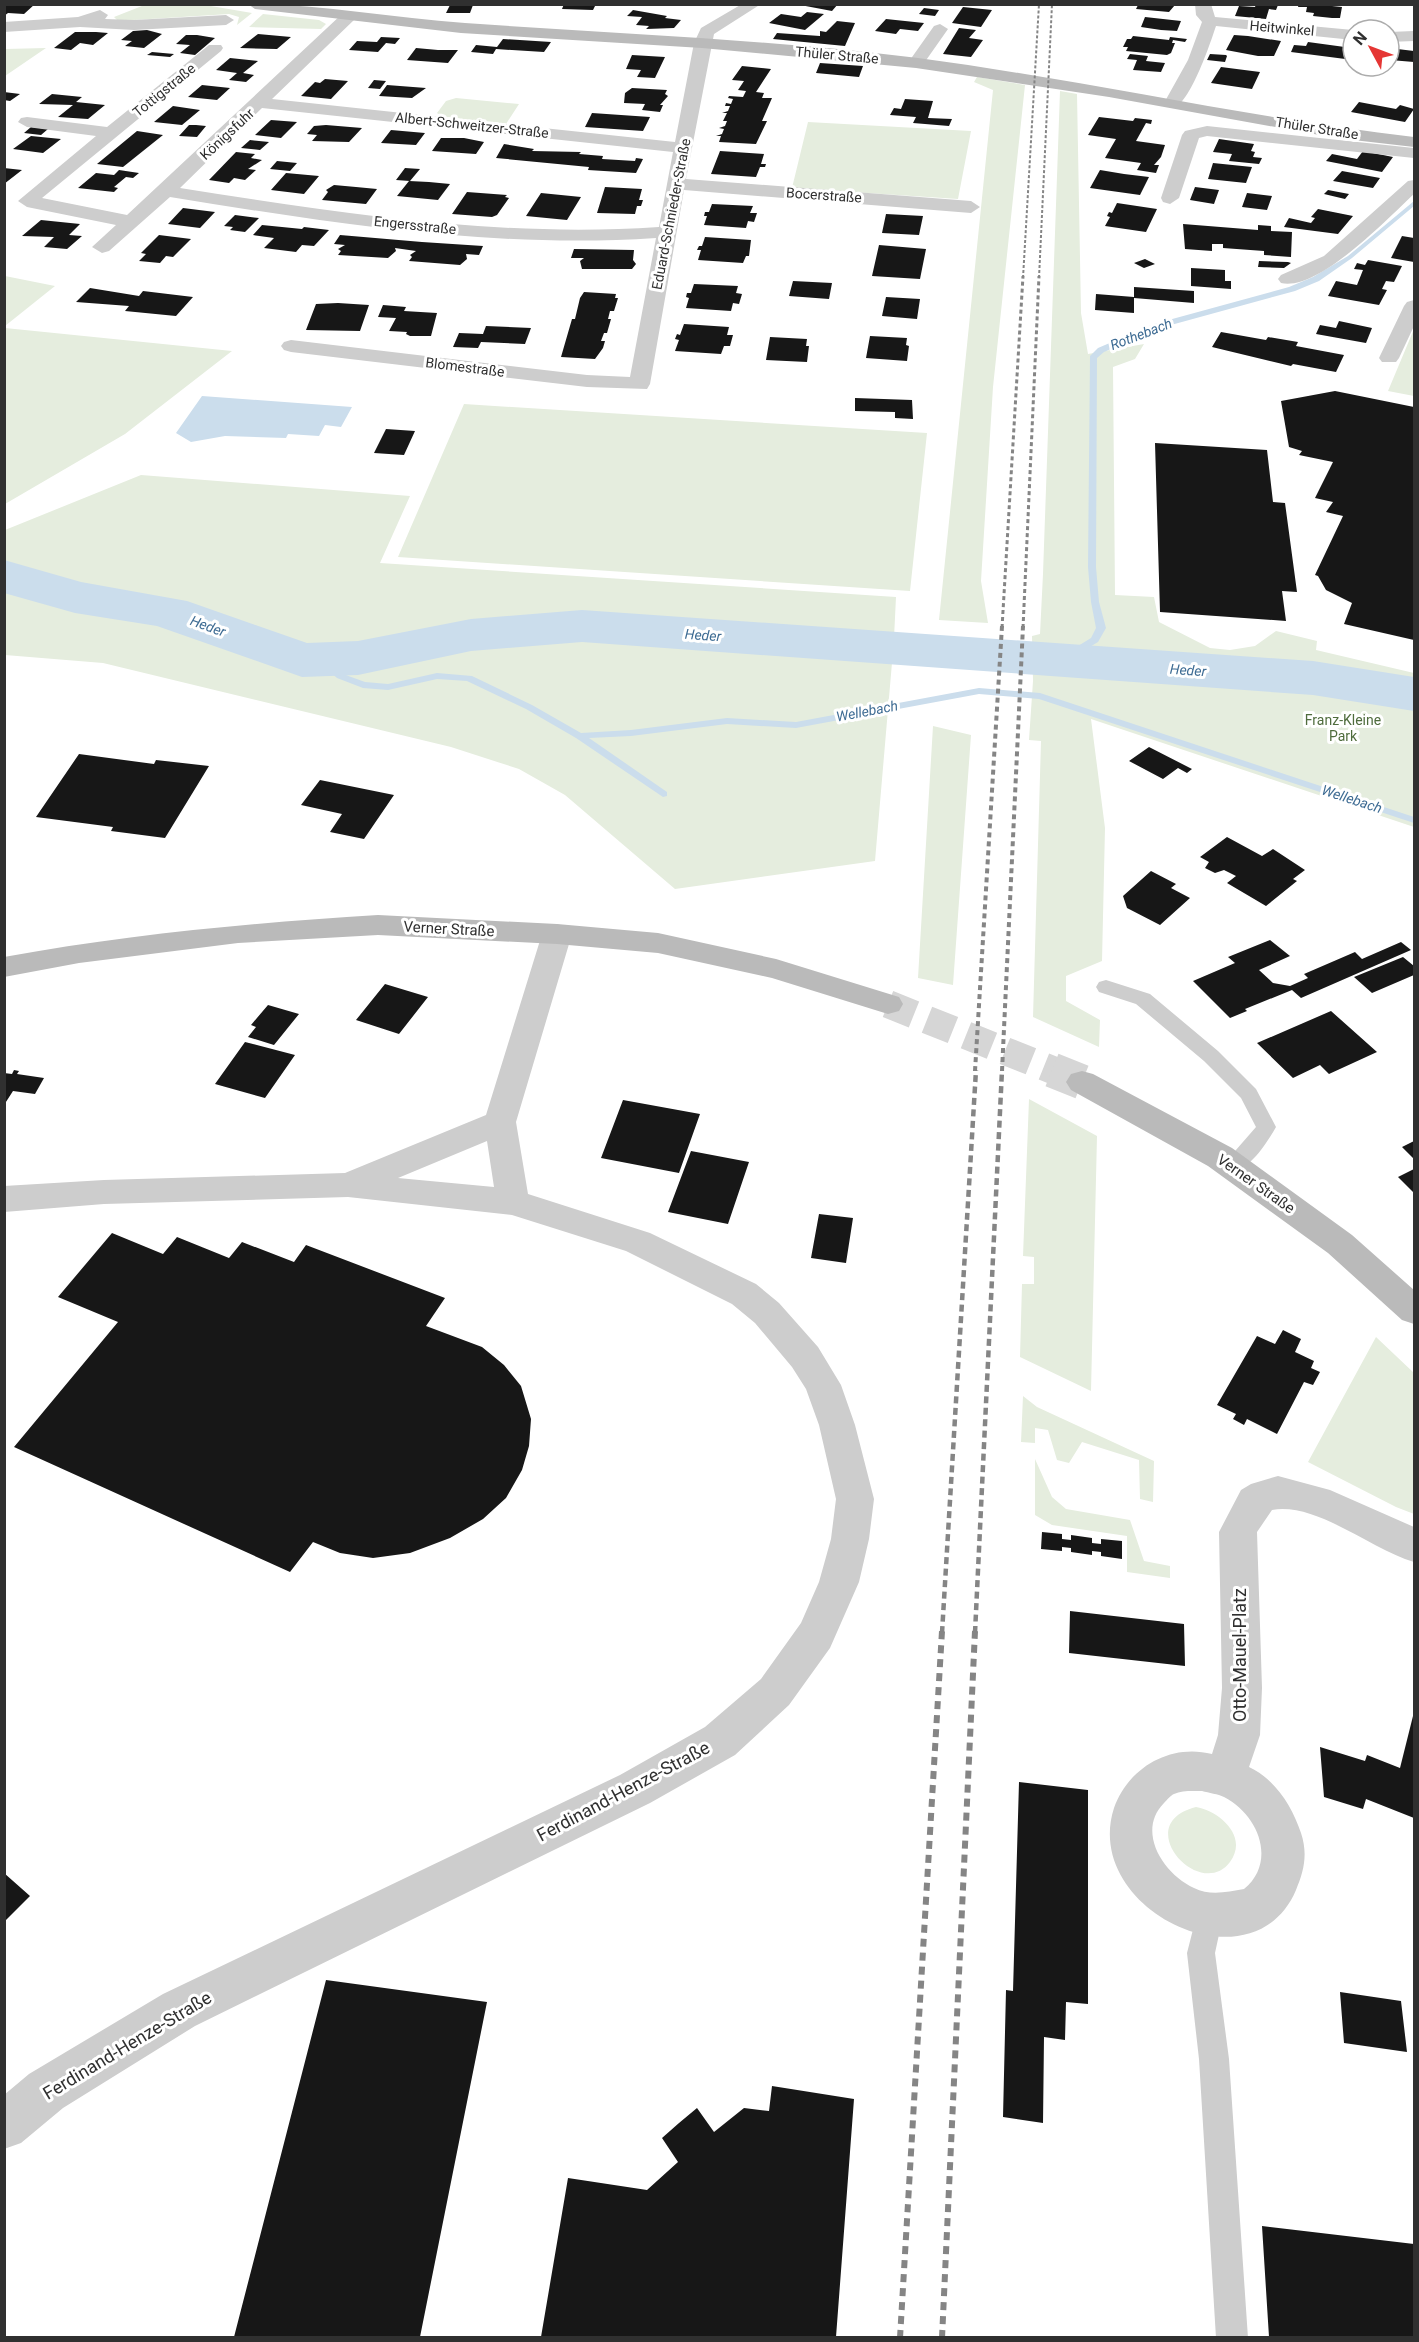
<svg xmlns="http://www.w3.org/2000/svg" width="1419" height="2342" viewBox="0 0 1419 2342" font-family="Roboto,sans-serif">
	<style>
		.green { fill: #e5edde }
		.water { fill: #cbddec }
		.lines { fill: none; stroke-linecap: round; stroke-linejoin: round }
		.stream { fill: #cbddec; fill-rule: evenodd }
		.river { fill: #cbddec; fill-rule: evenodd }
		.building { fill: #171717 }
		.secondary-tunnel-far1 { stroke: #d6d6d6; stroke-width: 28; stroke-dasharray: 28 14; stroke-linecap: butt }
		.secondary-tunnel { stroke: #d6d6d6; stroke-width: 35; stroke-dasharray: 35 18; stroke-linecap: butt }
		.lane { fill: #cdcdcd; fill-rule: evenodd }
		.street { fill: #cdcdcd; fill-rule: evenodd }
		.secondary { fill: #bababa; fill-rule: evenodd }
		.rail-far4 { stroke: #858585; stroke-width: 2; stroke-dasharray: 3 2; stroke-linecap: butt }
		.rail-far3 { stroke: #858585; stroke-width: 3; stroke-dasharray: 4 3; stroke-linecap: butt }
		.rail-far2 { stroke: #858585; stroke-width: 4; stroke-dasharray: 5 4; stroke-linecap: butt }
		.rail-far1 { stroke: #858585; stroke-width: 4.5; stroke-dasharray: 7 4.5; stroke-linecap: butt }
		.rail { stroke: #858585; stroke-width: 6; stroke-dasharray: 8 6; stroke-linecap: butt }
		.labels { text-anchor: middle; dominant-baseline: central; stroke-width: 6; stroke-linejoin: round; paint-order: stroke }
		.far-street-label { font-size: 14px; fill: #303030; stroke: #fff }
		.far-water-label { font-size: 14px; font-style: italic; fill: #3d6b93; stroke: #fff }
		.far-park-label { font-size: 14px; fill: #4f6c3d; stroke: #fff }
		.street-label { font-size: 15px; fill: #303030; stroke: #fff }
		.near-street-label { font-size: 18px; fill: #303030; stroke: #fff }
	</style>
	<rect width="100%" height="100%" fill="#fff"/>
	<!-- green -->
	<path class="green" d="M147,4L205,5L252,13L237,25L239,17L229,14L118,21L114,17Z
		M263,14L319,20L326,24L321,29L249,27Z
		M46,48L5,76V49Z
		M977,77L1025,85L993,387L981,581L988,623L939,620L993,90L974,82Z
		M1060,91L1077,94L1081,313L1088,354L1144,344L1135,359L1113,367L1115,595L1154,597L1159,622L1210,648L1230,650L1255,646L1276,631L1317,641L1316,650L1414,673V827L1091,719L1105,828L1102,961L1066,976V1001L1100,1020L1099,1047L1033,1017L1041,741L1029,740L1033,681L1032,636L1040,634L1043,574Z
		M456,98L519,104L506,124L442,117L437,113L446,101Z
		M808,122L971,131L958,199L792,188Z
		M5,276L55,286L5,326Z
		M4,328H5L232,351L125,434L5,504Z
		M1414,329V396L1388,391Z
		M464,404L927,433L910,591L398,557Z
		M141,475L410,496L380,563L896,597L894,638L598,620L537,622L452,632L379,648L298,655L182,607L81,589L5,567V530Z
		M4,588L67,606L162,620L296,668L389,660L466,643L548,635L603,633L893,651L875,861L675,889L565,795L519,769L451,747L103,663L5,655Z
		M933,726L971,735L953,985L918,978Z
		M1029,1099L1097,1136L1091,1391L1020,1357L1022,1284H1034V1257L1023,1256Z
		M1376,1337L1414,1373V1514L1396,1507L1308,1462Z
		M1023,1396L1037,1407L1154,1461L1153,1502L1140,1499L1139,1460L1082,1442L1069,1463L1057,1460L1048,1430L1035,1428V1443L1021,1442Z
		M1035,1459L1052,1497L1066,1509L1130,1520L1144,1561L1170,1566V1578L1127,1572V1536L1052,1525L1035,1515Z
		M1196,1807C1219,1811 1249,1836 1230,1862C1200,1902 1129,1824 1196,1807Z"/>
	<!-- water -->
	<path class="water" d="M202,396L352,407L341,427L325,425L319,436L288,434L286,438L225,436L191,442L176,433Z"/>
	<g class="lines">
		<!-- stream -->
		<path class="stream" d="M1414,201V206L1352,258L1319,281L1295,291L1160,328L1104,352L1097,358L1096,567L1099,602L1106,628L1098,642L1063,663H1057V659L1091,638L1096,628L1091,602L1088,567L1090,356L1098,348L1154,324L1289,287L1313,277L1348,256Z
			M322,657L343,674L365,682L388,684L437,673L472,676L532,705L581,733L631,730L727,718L796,722L979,688L1040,693L1414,817V823L1039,699L979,694L796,728L727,724L631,736L589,738L667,792V796L663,797L576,738L526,709L467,681L437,679L388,690L363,688L337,678L319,662V658Z"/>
		<!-- river -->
		<path class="river" d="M4,560L81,582L187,601L307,643L358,641L471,619L582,610L1313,661L1414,677V711L1313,695L582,642L471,651L358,675L302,677L157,626L75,613L4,593Z"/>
	</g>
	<!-- building -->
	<path class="building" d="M4,4H35L24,14L8,13L4,16Z
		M564,4H596L593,10L562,9Z
		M795,4H838L832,11Z
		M1256,4L1278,5L1276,10L1269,9L1266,19L1235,16L1239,6L1255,7Z
		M1299,4H1312L1342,7L1340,18H1332L1313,16L1314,13L1306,12L1307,7H1298Z
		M450,5H473L470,13H446Z
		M1138,5L1170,4L1175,5L1169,12L1136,9Z
		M963,7L992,10L981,27L952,23Z
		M924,8L939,10L935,16L919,14Z
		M633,10L667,16L665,18L681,20L674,28L646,29L649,26L636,25L642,17L627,16Z
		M807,12L824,14L805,30L769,23L781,14L801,17Z
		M1145,17L1181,21L1177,31L1161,30L1141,27Z
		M886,19L924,23L918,31L900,29L896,34L875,31Z
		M837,21L855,23L845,46L773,39L777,33L820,36V31L826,32Z
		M959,28L976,30L969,38L983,40L971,57L943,54Z
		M147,30L162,34L144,48L125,46L132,41L121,40L133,31Z
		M75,32H96L108,33L93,45L80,43L71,50L54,48Z
		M258,34L291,37L277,49L240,48Z
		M186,35H197L215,38L195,55L180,53L190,45L176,44Z
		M1234,35L1248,36L1281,41L1274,56H1258L1226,50Z
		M1133,36L1169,40L1170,37L1187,39L1185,42L1173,40L1172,43H1175L1171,53L1167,55L1126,51L1128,47H1123L1127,39H1131Z
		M381,37L400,38L395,44L386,43L378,52L349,50L357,41L377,42Z
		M503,39L551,42L544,52L496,49L493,54L471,52L476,45L497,47Z
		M1308,42L1352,48L1350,52H1353V60L1291,52L1294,45L1306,46Z
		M416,48L438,50H458L448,63L407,60Z
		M1389,48L1414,51V62L1390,60Z
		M152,52L174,54L170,57L147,55Z
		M1130,54L1148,56L1146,61L1165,63L1161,72L1133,70L1137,60L1127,59Z
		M1210,54L1226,55L1227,56L1225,62L1207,60Z
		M632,55L665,57L655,78L637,77L641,70L626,69Z
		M230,58L258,61L243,73L254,75L246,82L229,80L237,73L216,70Z
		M820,63L863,66L859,77L816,73Z
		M742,66L771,69L756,92L764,93L762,98H772L762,121H767L756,144L719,142L721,136H716L722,134L724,129L719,128L725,126L727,121H723L727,113H722L728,111L730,106H725L726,103L731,104L733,99L728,98L729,96L743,97L746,91L738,90L744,81L732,80Z
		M1221,67L1260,72L1252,89L1211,83Z
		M325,79L348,81L331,99L301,96L315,82L320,83Z
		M374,80L386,81L380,89L368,88Z
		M202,85L230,88L217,100L188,97Z
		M387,85L426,88L412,98L379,96Z
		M632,88L667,90L665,94L668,96L660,105H663L660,112L642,110L645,104L624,103L625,93Z
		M4,92L20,94L10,101L4,100Z
		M52,94L82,97L76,102L105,105L88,119L58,117L73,105L39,104Z
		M905,99L933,101L928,118L952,119L949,126L913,123L916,117L890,115L894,108L901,109Z
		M1359,102L1396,109L1400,105L1414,109L1405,122L1351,112Z
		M173,106L200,110L182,125L154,122Z
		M592,113L650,117L643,131L585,127Z
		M1099,117L1133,121L1135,118L1152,120L1151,124L1146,123L1136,141L1165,145L1161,157L1154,165H1159L1156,173L1137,170L1141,163L1105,158L1116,139L1088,135Z
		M271,120L297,122L281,138L255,135Z
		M189,125H196L206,126L197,137L179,136Z
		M326,125L362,128L349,142L312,141L317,135L307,134L314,126Z
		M31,127L48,129L41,135L24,133Z
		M391,130L425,133L416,145L381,143Z
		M137,131L163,135L123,167L97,164Z
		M31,136L61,139L43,153L13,149Z
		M441,138H464L484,142L476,154L432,151Z
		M1219,139L1254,144L1251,151L1255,152L1253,157L1262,158L1259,164L1229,161L1232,154L1213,152Z
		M250,140L269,142L260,150L241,148Z
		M504,144L534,149L532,151L581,152L579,154L603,156L602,159L635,161L636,158L643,159L636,173L588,170L589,167L496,158Z
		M720,151L764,154L761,164H766L765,167H760L756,177L711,174Z
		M1363,151L1393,157L1382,172L1326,161L1332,154L1357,159Z
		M236,152L255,154L251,158L262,160L248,169L256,170L245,180L234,178L229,183L209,180Z
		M277,161L297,163L290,171L270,169Z
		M1213,163L1252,167L1246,183L1208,179Z
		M4,168L22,170L4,184Z
		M405,168L420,169L410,181L396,180Z
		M119,170L139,173L133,178L126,177L114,187L118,188L114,192L78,188L96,173L114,175Z
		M1100,170L1124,174L1149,177L1140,195L1090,188Z
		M1342,171L1380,178L1373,188L1333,181Z
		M286,173L319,176L304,194L271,190Z
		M409,181L429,182L450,184L438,200L397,196Z
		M334,185L356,187L377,189L366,204L322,200L328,192L326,190Z
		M605,187L642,189L639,200H643L641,206H637L635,214L597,213Z
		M1195,187L1219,190L1214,204L1190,200Z
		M1328,190L1349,194L1345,199L1324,194Z
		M467,192L507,195L505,197L509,198L497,215L492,217L452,214Z
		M541,193L581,197L567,220L526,216Z
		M1247,193L1272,196L1267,210L1242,207Z
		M1117,203L1157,209L1146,232L1105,226L1110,217L1107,216L1109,212L1112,213Z
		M712,204L753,206L750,213H757L754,222L748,221L746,228L704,225L707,216H704L705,212H709Z
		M183,208L215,212L200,228L168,224Z
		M1318,209L1353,216L1338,234L1284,227L1289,218L1311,223L1315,218L1311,217Z
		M886,214L923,216L919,235L882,233Z
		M235,215L259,218L245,232L230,230L233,227L224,226Z
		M41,220L80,224L69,235L82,236L67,249L44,247L54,237L22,236Z
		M1183,224L1258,230V225L1271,226V231L1292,232L1291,257L1264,255V251L1223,248V244H1212V251L1185,249Z
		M262,225L302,229L304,227L329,230L314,246L302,245L296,252L264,248L274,238L253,235Z
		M159,235L191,239L173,257L166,256L160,263L139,261L146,254L141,253Z
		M340,235L422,242L483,246L479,255L466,254L467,259L460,265L409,261L412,257L410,255L416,251L395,248L396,251L388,258L338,255L341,251L338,249L345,245L334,244Z
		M1402,236L1414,238V262L1391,258Z
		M705,237L751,240L749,256H746L743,263L698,260L701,250H697L699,246H702Z
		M879,245L926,249L920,279L872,276Z
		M574,249L634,250L633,260L636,264L632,269H582L580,261L584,258H571Z
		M1145,259L1155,264L1144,268L1134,263Z
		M1368,260L1402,266L1394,282L1386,281L1382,289L1387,290L1379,305L1328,296L1336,281L1357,285L1363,270L1354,269L1357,263L1365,265Z
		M1259,261L1288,262L1291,263L1284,268L1258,267Z
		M1191,268L1225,270V281H1231V289L1191,286Z
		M793,281L832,283L829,299L789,296Z
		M694,284L738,286L736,293L742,294L739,304L733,303L731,311L686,308L689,298L686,297L687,293H691Z
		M1134,287L1194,291V303L1134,298V313L1095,310L1096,294L1134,297Z
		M90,288L139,296L143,291L193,297L176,316L125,311L129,306L76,302Z
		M584,292L616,294L615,298H618L614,311H610L608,319H611L607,333H604L601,341H605L603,348L595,359L561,357L572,319H575L580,298Z
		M886,297L920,299L917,319L882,316Z
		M338,303L369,305L360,331L306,330L316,304Z
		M383,305L406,307L404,311L437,313L431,336H410L406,334L407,332L389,331L396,318L378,317Z
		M1339,321L1372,328L1366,343L1316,334L1320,325L1336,328Z
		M684,324L729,327L727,335H733L730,346H724L721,354L675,351L679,340L675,339L677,334L680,335Z
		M486,326L531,328L525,344L481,342L478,348L453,347L459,333L483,334Z
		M1221,332L1266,340L1268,337L1298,342L1296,346L1344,355L1336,372L1293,364L1291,366L1212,347Z
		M870,336L907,338L906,345L909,346L907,361L866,358Z
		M770,337L807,339L806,346H809L807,362L766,360Z
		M1335,391L1414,407V640L1344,624L1352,603L1326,590L1318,576L1315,575L1343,516L1326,512L1333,502L1315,498L1333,462L1299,455L1302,451L1289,447L1281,401Z
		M855,398L912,400L913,419L895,418V412L855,411Z
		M386,429L415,431L404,455L374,453Z
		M1155,443L1267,450L1273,502L1285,503L1297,592L1282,591L1286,621L1160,612Z
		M1149,747L1192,769L1187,773L1178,768L1163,779L1129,761Z
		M79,754L154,764L156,760L209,766L165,838L111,831L113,827L36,817Z
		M320,780L394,795L364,839L330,832L342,814L301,805Z
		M1227,837L1262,856L1273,849L1305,870L1293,879L1297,881L1266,906L1227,883L1236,876L1224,870L1215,873L1205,868L1209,862L1200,857Z
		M1151,871L1176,884L1171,888L1190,898L1160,925L1127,908L1123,896Z
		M1270,940L1290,956L1259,970L1273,983L1290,986L1308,978L1304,974L1355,952L1362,959L1401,942L1411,950L1301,998L1292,990L1245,1009L1247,1011L1230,1018L1193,981L1235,963L1228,957Z
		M1403,957L1414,966V975L1372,993L1354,977Z
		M385,984L428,997L399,1034L356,1020Z
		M268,1005L299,1014L274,1045L248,1037L256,1027L251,1025Z
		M1331,1011L1377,1052L1329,1074L1320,1065L1293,1078L1257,1043Z
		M245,1042L295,1055L265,1098L215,1084Z
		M14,1070L19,1071L17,1074L44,1078L35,1094L13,1091L4,1105V1073L12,1074Z
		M623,1100L700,1114L679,1173L601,1158Z
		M1414,1141V1159L1402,1147Z
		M691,1151L749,1162L728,1224L668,1212Z
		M1414,1169V1193L1398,1177Z
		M819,1214L853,1218L846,1263L811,1258Z
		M112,1233L163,1254L177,1237L229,1258L242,1242L294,1262L306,1245L445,1298L426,1326L482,1347L504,1365L521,1386L531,1419L529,1446L522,1470L506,1498L483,1519L450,1538L410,1553L373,1558L340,1553L313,1542L290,1572L14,1447L118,1322L58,1297Z
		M1283,1330L1301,1339L1295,1352L1314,1361L1311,1368L1320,1372L1313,1385L1304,1382L1277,1434L1247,1419L1244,1425L1233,1419L1236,1414L1217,1405L1257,1336L1275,1344Z
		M1042,1532L1062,1534V1539L1071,1540V1535L1092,1538V1543L1101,1544V1539L1122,1541V1559L1101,1556V1552L1092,1551V1555L1071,1552V1548L1062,1547V1551L1041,1549Z
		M1070,1611L1184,1624L1185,1666L1069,1653Z
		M1414,1712V1818L1366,1799L1363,1809L1324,1797L1320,1747L1365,1761L1367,1755L1400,1768Z
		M1019,1782L1088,1790V2004L1066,2002L1065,2040L1044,2037L1043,2123L1003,2117L1006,1990L1013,1991Z
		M4,1873L30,1896L4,1922Z
		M326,1980L487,2002L420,2337H234Z
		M1340,1992L1401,2001L1407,2052L1344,2043Z
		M772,2086L854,2099L836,2337H541L568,2178L647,2190L678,2162L662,2138L679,2123L697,2108L714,2132L744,2108L769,2111Z
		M1262,2226L1414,2244V2337H1269Z"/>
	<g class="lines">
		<!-- secondary-tunnel-far1 -->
		<path class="secondary-tunnel-far1" d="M888,1004L1055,1071"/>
		<!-- secondary-tunnel -->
		<path class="secondary-tunnel" d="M1052,1070L1082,1082"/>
		<!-- lane -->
		<path class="lane" d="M1106,980L1150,994L1218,1051L1256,1089L1276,1127C1267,1143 1245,1178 1225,1171L1222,1166L1256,1127L1241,1098L1204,1061L1136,1004L1099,992L1096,987L1099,982Z
			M1209,1902L1219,1906L1223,1916L1215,1953L1229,2059L1248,2338H1216L1199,2059L1187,1953L1199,1906Z"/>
		<!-- street -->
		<path class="street" d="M742,4H761L714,34L686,179L971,201L980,207L971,213L684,190L650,384L647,389L587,387L291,352L284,350L281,346L284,342L291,340L587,375L630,377L656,238C493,249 331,223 170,197L109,251L102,253L92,247L116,225L27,207L18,201L96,136L27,127L18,122L21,118L27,117L107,127L209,45H221L223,48L221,51L42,198L127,215L342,14L348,12L356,17L354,20L272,99L675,142L694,43L701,28ZM262,108L673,152L659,227C498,238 338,213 180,188Z
			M1195,4H1211L1215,17L1353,30V40L1216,26C1210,44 1190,104 1173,108L1164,103L1188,60L1202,22L1196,15Z
			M100,10L108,15L105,19L134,20L226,15L234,20L226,25L134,30L80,27L4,32V22L78,17Z
			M940,24L948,29L922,66H910L908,63L910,60L934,26Z
			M1414,31V41L1389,42V32Z
			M1207,126L1414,148V158L1207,136L1199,138L1179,198L1170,204L1163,202L1161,198L1182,135L1185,131Z
			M1414,180V194C1388,218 1318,292 1281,283L1278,279L1281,275L1324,256L1408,181Z
			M1414,300V326L1399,358L1396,362H1382L1379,358L1404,306L1407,302Z
			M557,924L567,927L572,934L516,1122L528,1194L650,1233L756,1284L779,1303L818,1347L841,1385L855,1425L874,1499L869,1539L859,1582L830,1648L789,1705L735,1755L650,1803L195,2026L63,2108L21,2143L4,2149V2095L29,2074L163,1994L620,1775L705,1727L761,1679L801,1623L819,1582L831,1539L836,1499L819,1425L806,1389L792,1367L755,1323L732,1304L626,1251L512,1215L348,1197L104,1204L4,1212V1186L104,1180L345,1173L486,1115L542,934L547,927ZM487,1141L494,1187L398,1178Z
			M1278,1476L1330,1490L1414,1527V1562C1372,1550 1317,1502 1272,1510L1257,1532L1262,1688L1260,1735L1249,1767C1275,1779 1292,1806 1301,1833C1308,1854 1304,1871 1296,1890C1253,1992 1081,1910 1114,1808C1128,1768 1170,1743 1212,1754L1218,1735L1222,1688L1219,1532L1241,1490L1251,1484ZM1202,1791C1209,1793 1218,1794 1224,1797C1259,1815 1277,1862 1244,1889C1227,1892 1210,1896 1194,1888C1163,1874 1136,1831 1164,1803C1167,1800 1171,1795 1174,1794C1182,1790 1194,1791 1202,1791Z"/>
		<!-- secondary -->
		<path class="secondary" d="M248,4C321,4 392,18 465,23C616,34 768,39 918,58C1084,80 1248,118 1414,137V147L1336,138L1109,97L916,68L702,48L461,33L255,9Z
			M378,915L557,924L658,933L776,959L899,997L903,1004L899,1011L888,1014L772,978L658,953L557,944L378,935L238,943L79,963L4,977V957C130,934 251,923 378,915Z
			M1082,1071L1093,1074L1232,1148L1352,1235L1414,1290V1324L1402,1320L1328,1253L1208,1166L1071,1090L1066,1082L1071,1074Z"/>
		<!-- rail-far4 -->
		<path class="rail-far4" d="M1023,278L1039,4
			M1039,278L1052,4"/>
		<!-- rail-far3 -->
		<path class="rail-far3" d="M1002,628L1023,276
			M1023,628L1039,276"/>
		<!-- rail-far2 -->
		<path class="rail-far2" d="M975,1071L1002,626
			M1002,1071L1023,626"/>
		<!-- rail-far1 -->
		<path class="rail-far1" d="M942,1633L976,1070
			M975,1633L1002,1070"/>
		<!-- rail -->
		<path class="rail" d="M900,2338L942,1631
			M942,2338L975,1631"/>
	</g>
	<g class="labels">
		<!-- far-street labels -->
		<g class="far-street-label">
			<text transform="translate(1282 28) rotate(5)">Heitwinkel</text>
			<text transform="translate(837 55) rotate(5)">Thüler Straße</text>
			<text transform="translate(164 90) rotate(-39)">Tottigstraße</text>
			<text transform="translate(472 125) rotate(6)">Albert-Schweitzer-Straße</text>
			<text transform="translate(1317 128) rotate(9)">Thüler Straße</text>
			<text transform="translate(227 134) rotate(-43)">Königsfuhr</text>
			<text transform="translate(824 195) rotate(4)">Bocerstraße</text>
			<text transform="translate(671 214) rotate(-79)">Eduard-Schnieder-Straße</text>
			<text transform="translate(415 225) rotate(6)">Engersstraße</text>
			<text transform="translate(465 367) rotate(7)">Blomestraße</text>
		</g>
		<!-- far-water labels -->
		<g class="far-water-label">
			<text transform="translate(1141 334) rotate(-21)">Rothebach</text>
			<text transform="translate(208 626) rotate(20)">Heder</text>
			<text transform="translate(703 635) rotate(4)">Heder</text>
			<text transform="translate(1188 670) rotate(4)">Heder</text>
			<text transform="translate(867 711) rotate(-11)">Wellebach</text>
			<text transform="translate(1352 799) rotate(18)">Wellebach</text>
		</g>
		<!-- far-park labels -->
		<g class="far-park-label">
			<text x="1343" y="720">Franz-Kleine<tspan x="1343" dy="16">Park</tspan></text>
		</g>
		<!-- street labels -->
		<g class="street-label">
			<text transform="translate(449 929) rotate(3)">Verner Straße</text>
			<text transform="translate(1256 1184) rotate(35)">Verner Straße</text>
		</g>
		<!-- near-street labels -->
		<g class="near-street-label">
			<text transform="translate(1239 1655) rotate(-90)">Otto-Mauel-Platz</text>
			<text transform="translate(623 1791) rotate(-28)">Ferdinand-Henze-Straße</text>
			<text transform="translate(127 2045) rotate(-31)">Ferdinand-Henze-Straße</text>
		</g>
	</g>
	<!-- border -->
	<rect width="1419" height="2342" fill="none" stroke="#303030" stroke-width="12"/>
	<!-- north arrow -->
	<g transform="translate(1371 48) rotate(311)"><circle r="28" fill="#ffffff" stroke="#acacac" stroke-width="1.5"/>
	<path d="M0-4.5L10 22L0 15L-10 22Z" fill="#e53634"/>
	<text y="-9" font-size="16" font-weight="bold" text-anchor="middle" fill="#303030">N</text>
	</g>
</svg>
